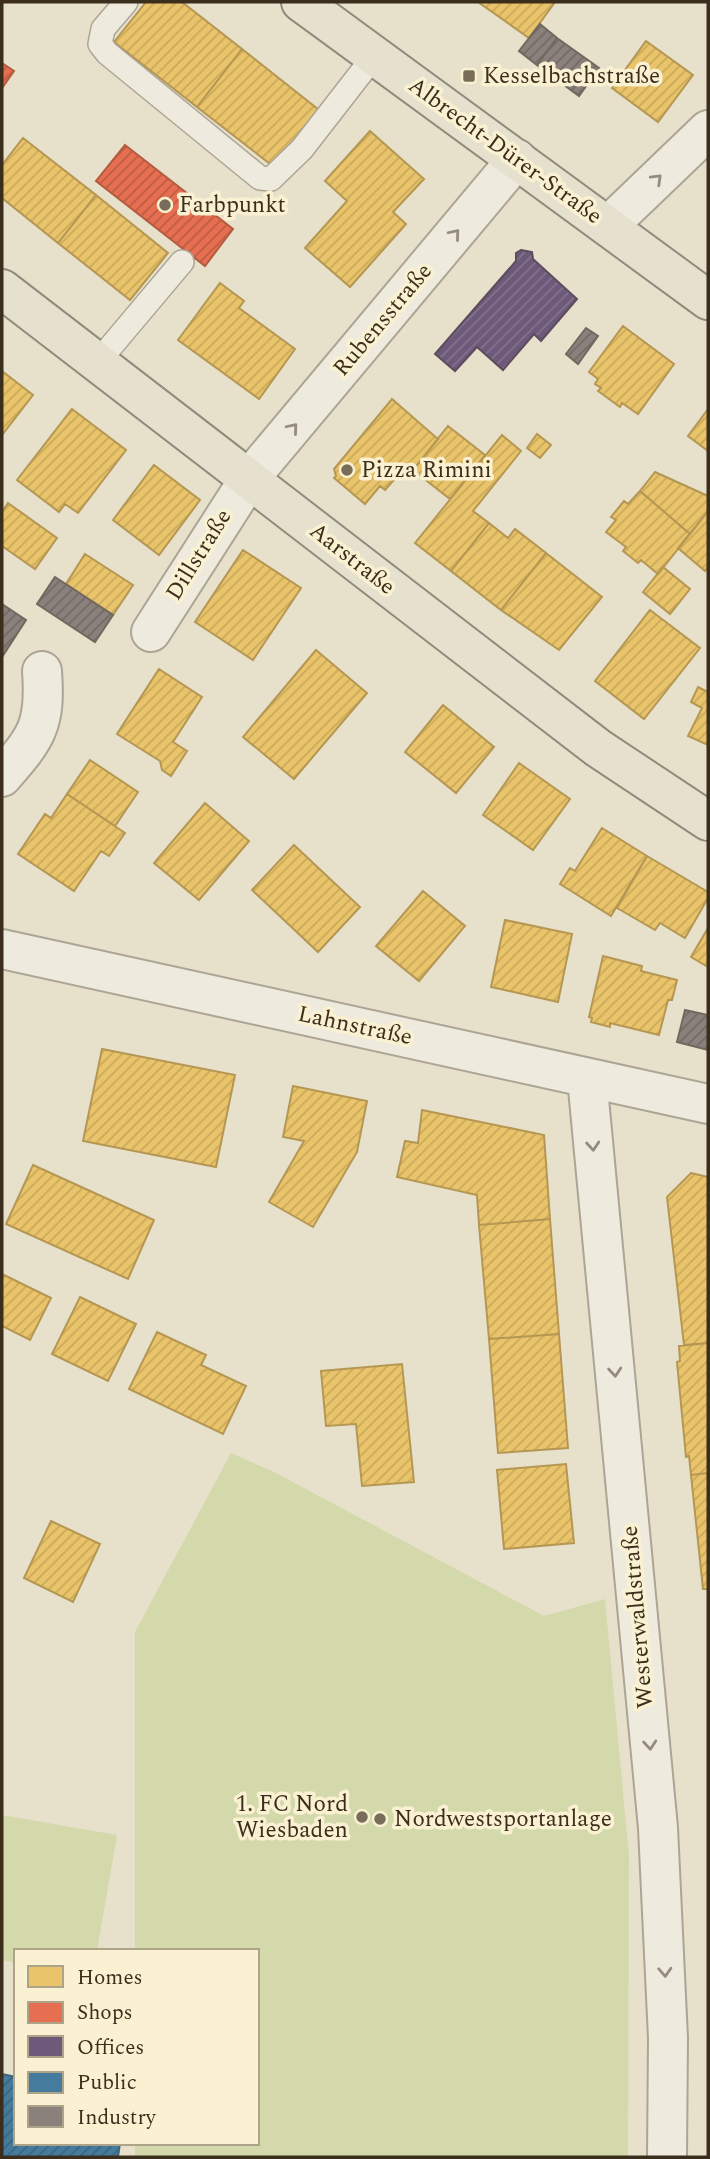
<svg xmlns="http://www.w3.org/2000/svg" width="710" height="2159" viewBox="0 0 710 2159" font-family="Spectral,serif">
	<style>
		.green { fill: #d4d9ac }
		.homes { fill: url(#homes-hatch); stroke: #b59753; stroke-width: 2 }
		.shops { fill: url(#shops-hatch); stroke: #b45c41; stroke-width: 2 }
		.offices { fill: url(#offices-hatch); stroke: #5e4c5e; stroke-width: 2 }
		.public { fill: url(#public-hatch); stroke: #426476; stroke-width: 2 }
		.industry { fill: url(#industry-hatch); stroke: #73685f; stroke-width: 2 }
		.lines { fill: none; stroke-linecap: round; stroke-linejoin: round }
		.service-casing { stroke: #aca595; stroke-width: 26 }
		.minor-casing { stroke: #aca595; stroke-width: 42 }
		.tertiary-casing { stroke: #aca595; stroke-width: 42 }
		.primary-casing { stroke: #918b7c; stroke-width: 42 }
		.service { stroke: #eeeade; stroke-width: 23 }
		.minor { stroke: #eeeade; stroke-width: 38 }
		.tertiary { stroke: #eeeade; stroke-width: 38 }
		.primary { stroke: #e6e1ce; stroke-width: 38 }
		.oneway { stroke: #958c7d }
		.poi-dot { fill: #786d59; stroke: #f9f1d1; stroke-width: 2.5 }
		.labels { text-anchor: middle; dominant-baseline: central; stroke-width: 7; stroke-linejoin: round; paint-order: stroke }
		.poi-label { font-size: 23px; fill: #3c2e1c; stroke: #f9f1d1; text-anchor: start }
		.street-label { font-size: 23px; fill: #3c2e1c; stroke: #f9f1d1 }
	</style>
	<defs>
		<pattern id="homes-hatch" width="6" height="6" patternUnits="userSpaceOnUse" patternTransform="scale(1.75)"><rect width="6" height="6" fill="#e9c46a"/><path d="M-1 1l2-2M0 6l6-6M5 7l2-2" fill="none" stroke="#c9a95b"/></pattern>
		<pattern id="shops-hatch" width="6" height="6" patternUnits="userSpaceOnUse" patternTransform="scale(1.75)"><rect width="6" height="6" fill="#e76f51"/><path d="M-1 1l2-2M0 6l6-6M5 7l2-2" fill="none" stroke="#bc5c42"/></pattern>
		<pattern id="offices-hatch" width="6" height="6" patternUnits="userSpaceOnUse" patternTransform="scale(1.75)"><rect width="6" height="6" fill="#6d597a"/><path d="M-1 1l2-2M0 6l6-6M5 7l2-2" fill="none" stroke="#83738a"/></pattern>
		<pattern id="public-hatch" width="6" height="6" patternUnits="userSpaceOnUse" patternTransform="scale(1.75)"><rect width="6" height="6" fill="#457b9d"/><path d="M-1 1l2-2M0 6l6-6M5 7l2-2" fill="none" stroke="#3b657f"/></pattern>
		<pattern id="industry-hatch" width="6" height="6" patternUnits="userSpaceOnUse" patternTransform="scale(1.75)"><rect width="6" height="6" fill="#8a817c"/><path d="M-1 1l2-2M0 6l6-6M5 7l2-2" fill="none" stroke="#726a65"/></pattern>
	</defs>
	<rect width="100%" height="100%" fill="#e7e1cb"/>
	<!-- green -->
	<path class="green" d="M231,1453L274,1472L544,1616L605,1599L629,1856L628,2157H135V2143H257V1951H135V1632Z
		M2,1815L117,1835L97,1951H16V1963L2,1960Z"/>
	<!-- homes -->
	<path class="homes" d="M146,2H182L242,49L197,107L114,42Z
		M478,2H555L529,38Z
		M646,41L693,75L658,122L612,88Z
		M242,49L319,110L274,167L197,107Z
		M370,131L424,179L393,212L406,224L350,287L305,248L347,201L325,181Z
		M23,138L96,195L58,243L2,198V165Z
		M96,195L168,253L130,300L58,243Z
		M220,283L244,301L239,308L295,349L259,399L178,340Z
		M623,326L674,364L638,414L622,403L620,407L598,391L601,388L595,384L598,379L589,372Z
		M2,371L33,395L2,435Z
		M392,399L438,439L413,470L407,465L385,490L380,486L365,504L334,478L336,476L334,469Z
		M72,409L126,450L78,513L65,504L59,512L17,480Z
		M708,409V451L688,436Z
		M448,426L485,455L450,499L413,470Z
		M537,434L551,445L540,458L527,448Z
		M502,435L521,451L473,511L489,523L451,571L415,543Z
		M154,465L200,500L159,555L113,520Z
		M655,472L708,496V511L690,534L640,491Z
		M640,491L690,534L658,574L641,560L638,563L623,551L626,547L606,532L616,520L611,517L624,501L628,504Z
		M8,503L57,538L35,569L2,546V512Z
		M708,511V567L705,571L678,548Z
		M489,523L508,538L515,529L546,553L501,610L451,571Z
		M243,550L301,588L253,660L195,622Z
		M546,553L602,597L559,650L501,610Z
		M85,554L133,585L113,615L66,584Z
		M663,567L690,589L670,614L643,592Z
		M650,610L700,648L644,719L595,681Z
		M316,650L367,693L294,779L243,737Z
		M159,669L202,697L173,742L187,751L171,776L162,770L160,761L117,734Z
		M698,687L708,692V745L688,736L702,708L691,702Z
		M443,705L494,747L456,793L405,752Z
		M90,760L138,792L115,826L67,794Z
		M519,763L570,799L533,850L483,815Z
		M67,794L125,833L109,856L101,851L74,891L18,854L45,814L51,818Z
		M205,803L249,841L199,900L154,863Z
		M602,828L647,856L611,916L560,884L570,868L575,871Z
		M294,845L360,907L318,952L252,890Z
		M647,856L708,892V898L685,938L660,923L655,930L617,908Z
		M423,891L465,926L419,981L376,946Z
		M505,920L572,934L558,1002L491,987Z
		M708,928V967L691,957Z
		M603,956L642,966L641,971L677,980L672,1000H668L659,1035L610,1023V1027L591,1022L592,1018L589,1017Z
		M102,1049L235,1075L216,1167L83,1141Z
		M293,1086L367,1101L357,1152L313,1227L269,1202L304,1141L283,1137Z
		M422,1110L544,1135L550,1219L479,1225L477,1195L397,1177L405,1141L418,1143Z
		M33,1165L154,1220L128,1279L6,1224Z
		M691,1173L708,1177V1343L684,1345L667,1197Z
		M550,1219L559,1334L489,1339L479,1225Z
		M2,1274L51,1298L30,1340L2,1326Z
		M80,1297L136,1324L108,1381L52,1354Z
		M157,1332L206,1355L201,1365L246,1386L223,1434L129,1389Z
		M559,1334L568,1448L498,1453L489,1339Z
		M708,1343V1473L691,1475L689,1456L686,1457L677,1362L680,1361L679,1346Z
		M402,1364L414,1482L362,1486L356,1424L326,1426L321,1371Z
		M566,1464L574,1543L504,1549L497,1470Z
		M708,1473V1589H703L691,1475Z
		M51,1521L100,1544L73,1602L24,1578Z"/>
	<!-- shops -->
	<path class="shops" d="M2,63L14,71L2,88Z
		M125,145L233,229L205,266L96,181Z"/>
	<!-- offices -->
	<path class="offices" d="M521,250L532,252L533,259L577,299L541,341L534,334L503,370L477,347L455,371L435,354L516,261V253Z"/>
	<!-- public -->
	<path class="public" d="M2,2074L16,2077V2143H120L118,2157H2Z"/>
	<!-- industry -->
	<path class="industry" d="M540,24L557,38L537,65L519,51Z
		M557,38L599,68L579,96L537,65Z
		M586,328L598,336L578,364L566,354Z
		M55,577L113,615L95,642L37,604Z
		M2,604L26,620L2,657Z
		M685,1010L708,1015V1050L677,1042Z"/>
	<g class="lines">
		<!-- service casing -->
		<g class="service-casing">
			<path id="service" d="M126,2L103,29L100,44L107,53L260,178L271,179L302,149L375,55
				M97,363L182,262"/>
		</g>
		<!-- minor casing -->
		<g class="minor-casing">
			<path id="minor" d="M608,226L708,130
				M151,632L249,479L517,159
				M2,777C37,737 46,725 42,671
				M587,1078L658,1828L668,2038L667,2157"/>
		</g>
		<!-- tertiary casing -->
		<g class="tertiary-casing">
			<path id="tertiary" d="M2,949L708,1104"/>
		</g>
		<!-- primary casing -->
		<g class="primary-casing">
			<path id="primary" d="M301,2L708,300
				M2,289L598,748L708,821"/>
		</g>
		<!-- service -->
		<use href="#service" class="service"/>
		<!-- minor -->
		<use href="#minor" class="minor"/>
		<!-- tertiary -->
		<use href="#tertiary" class="tertiary"/>
		<!-- primary -->
		<use href="#primary" class="primary"/>
	</g>
	<!-- one-way arrows -->
	<defs><path id="oneway-chevron" d="M-2-3.5L2.5 0L-2 3.5" fill="none" stroke-width="1.6" stroke-linecap="round" stroke-linejoin="round" transform="scale(1.75)"/></defs>
	<g class="oneway">
		<use href="#oneway-chevron" transform="translate(657 179) rotate(-44)"/>
		<use href="#oneway-chevron" transform="translate(455 234) rotate(-50)"/>
		<use href="#oneway-chevron" transform="translate(293 428) rotate(-50)"/>
		<use href="#oneway-chevron" transform="translate(593 1146) rotate(85)"/>
		<use href="#oneway-chevron" transform="translate(615 1372) rotate(85)"/>
		<use href="#oneway-chevron" transform="translate(650 1745) rotate(85)"/>
		<use href="#oneway-chevron" transform="translate(665 1972) rotate(87)"/>
	</g>
	<!-- markers -->
	<g class="poi-dot">
		<rect x="462" y="69" width="14" height="14" rx="3.5"/>
		<circle cx="165" cy="205" r="7"/>
		<circle cx="347" cy="470" r="7"/>
		<circle cx="362" cy="1817" r="7"/>
		<circle cx="380" cy="1819" r="7"/>
	</g>
	<g class="labels">
		<!-- poi labels -->
		<g class="poi-label">
			<text x="483" y="76">Kesselbachstraße</text>
			<text x="179" y="205">Farbpunkt</text>
			<text x="361" y="470">Pizza Rimini</text>
			<text x="348" y="1804" text-anchor="end">1. FC Nord<tspan x="348" dy="26">Wiesbaden</tspan></text>
			<text x="394" y="1819">Nordwestsportanlage</text>
		</g>
		<!-- street labels -->
		<g class="street-label">
			<text transform="translate(505 151) rotate(36)">Albrecht-Dürer-Straße</text>
			<text transform="translate(383 320) rotate(-50)">Rubensstraße</text>
			<text transform="translate(199 555) rotate(-58)">Dillstraße</text>
			<text transform="translate(352 559) rotate(38)">Aarstraße</text>
			<text transform="translate(355 1026) rotate(12)">Lahnstraße</text>
			<text transform="translate(638 1617) rotate(-95)">Westerwaldstraße</text>
		</g>
	</g>
	<!-- border -->
	<rect width="710" height="2159" fill="none" stroke="#3c2e1c" stroke-width="7"/>
	<!-- legend -->
	<rect x="14" y="1949" width="245" height="196" fill="#f9f1d1" stroke="#ada389" stroke-width="2"/>
	<rect x="28" y="1966" width="35" height="21" fill="#e9c46a" stroke="#ada389" stroke-width="2"/>
	<text x="77" y="1984" font-size="21" fill="#3c2e1c">Homes</text>
	<rect x="28" y="2002" width="35" height="21" fill="#e76f51" stroke="#ada389" stroke-width="2"/>
	<text x="77" y="2019" font-size="21" fill="#3c2e1c">Shops</text>
	<rect x="28" y="2036" width="35" height="21" fill="#6d597a" stroke="#ada389" stroke-width="2"/>
	<text x="77" y="2054" font-size="21" fill="#3c2e1c">Offices</text>
	<rect x="28" y="2072" width="35" height="21" fill="#457b9d" stroke="#ada389" stroke-width="2"/>
	<text x="77" y="2089" font-size="21" fill="#3c2e1c">Public</text>
	<rect x="28" y="2106" width="35" height="21" fill="#8a817c" stroke="#ada389" stroke-width="2"/>
	<text x="77" y="2124" font-size="21" fill="#3c2e1c">Industry</text>
</svg>
